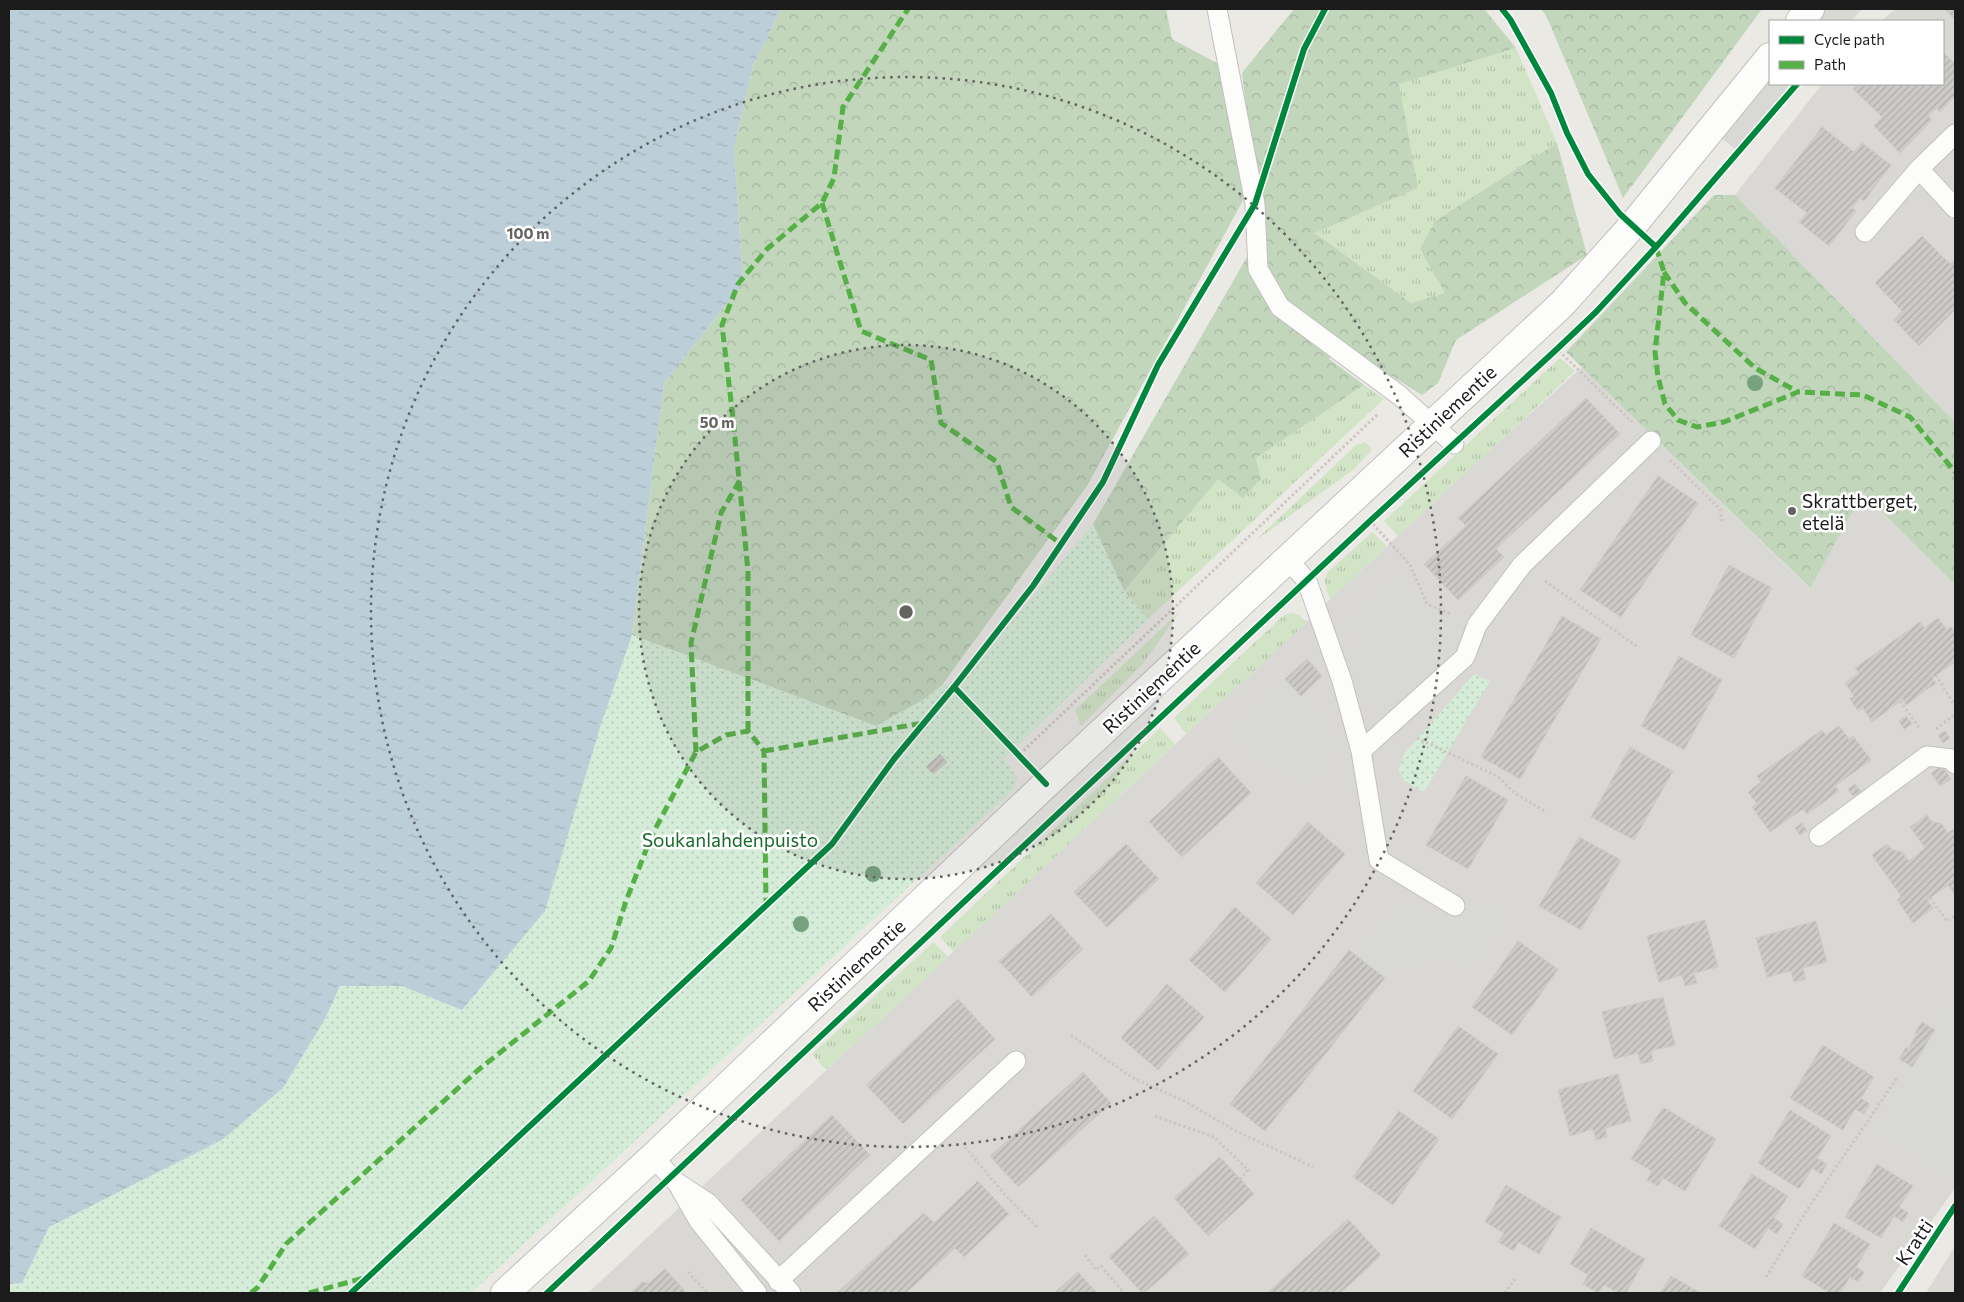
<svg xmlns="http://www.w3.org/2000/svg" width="1964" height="1302" viewBox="0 0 1964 1302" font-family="Commissioner,sans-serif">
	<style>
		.residential { fill: #d9d8d5 }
		.grass { fill: url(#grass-tufts) }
		.forest { fill: url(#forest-crowns) }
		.park { fill: url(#park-dots) }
		.parking { fill: #d8d8d5 }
		.water { fill: url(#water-ripples) }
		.building { fill: url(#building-hatch); stroke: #cccbc6 }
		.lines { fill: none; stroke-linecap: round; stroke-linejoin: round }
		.service-casing { stroke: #c1c0be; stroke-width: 21 }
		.minor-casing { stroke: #c1c0be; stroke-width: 30 }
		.path { stroke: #cfc6c2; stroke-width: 3; stroke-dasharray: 2.5 2.5; stroke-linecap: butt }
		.service { stroke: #fcfcfb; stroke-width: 19 }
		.minor { stroke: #fcfcfb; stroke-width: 28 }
		.quiet { stroke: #55b145; stroke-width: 5; stroke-dasharray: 10 5; stroke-linecap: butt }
		.cycleway-casing { stroke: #fff; stroke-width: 9 }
		.cycleway { stroke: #00873e; stroke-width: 6 }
		.tree { fill: #76a37e }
		.ring { fill: none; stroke: #636361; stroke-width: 2.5; stroke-dasharray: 2.5 5 }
		.poi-dot { fill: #636361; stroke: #fff; stroke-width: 2 }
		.labels { text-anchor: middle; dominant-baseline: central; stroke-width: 5; stroke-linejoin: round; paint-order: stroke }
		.street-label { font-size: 19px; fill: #1b1b1b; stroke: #fff }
		.poi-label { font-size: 19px; fill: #1b1b1b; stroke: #fff; text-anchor: start }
		.park-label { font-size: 19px; fill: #186a2b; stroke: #fff }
		.centre { fill: #636361; stroke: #fff; stroke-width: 2.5 }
		.ring-label { font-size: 15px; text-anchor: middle; font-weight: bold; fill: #636361; stroke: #fff; stroke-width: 5; stroke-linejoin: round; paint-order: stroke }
	</style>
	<defs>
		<pattern id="grass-tufts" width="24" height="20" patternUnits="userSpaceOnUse" patternTransform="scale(1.25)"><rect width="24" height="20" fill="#d2e4c6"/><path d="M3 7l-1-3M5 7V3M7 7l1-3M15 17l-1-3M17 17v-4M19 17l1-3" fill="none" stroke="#b4c3aa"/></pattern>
		<pattern id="forest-crowns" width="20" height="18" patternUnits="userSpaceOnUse" patternTransform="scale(1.25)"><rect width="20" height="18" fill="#c2d6bc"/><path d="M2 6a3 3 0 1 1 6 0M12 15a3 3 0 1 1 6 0" fill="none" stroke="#a6b7a1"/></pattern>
		<pattern id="park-dots" width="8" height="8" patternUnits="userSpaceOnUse" patternTransform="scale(1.25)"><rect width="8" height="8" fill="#d5edd8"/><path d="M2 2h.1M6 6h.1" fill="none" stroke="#b6cbb9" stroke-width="1.8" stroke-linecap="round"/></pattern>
		<pattern id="water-ripples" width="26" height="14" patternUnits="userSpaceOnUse" patternTransform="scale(1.25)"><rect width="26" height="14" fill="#bccfd9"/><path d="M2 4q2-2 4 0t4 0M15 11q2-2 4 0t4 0" fill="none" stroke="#a1b1ba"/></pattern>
		<pattern id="building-hatch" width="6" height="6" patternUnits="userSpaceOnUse" patternTransform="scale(1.25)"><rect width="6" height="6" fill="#cccbc7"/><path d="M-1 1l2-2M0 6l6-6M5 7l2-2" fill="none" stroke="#afaeaa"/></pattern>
	</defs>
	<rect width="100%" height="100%" fill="#eae9e4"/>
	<!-- residential -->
	<path class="residential" d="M1895,9H1955V422L1735,195L1822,84H1943V21H1881Z
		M1582,367L1809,588L1863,493L1955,585V1188L1880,1293H588L1491,449Z
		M1955,1246V1293H1926Z"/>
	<!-- grass -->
	<path class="grass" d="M1516,48L1557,143L1435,221L1420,249L1446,293L1411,303L1315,233L1418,188L1398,84Z
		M1560,358L1575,371L1398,536L1384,521Z
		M1364,385L1384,399L1148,619L1031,732L1093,524L1124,591L1218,478L1261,479L1256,458Z
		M1365,442L1372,450L1353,470L1255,541L1356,445Z
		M1372,532L1387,546L1330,600L1324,580L1328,572Z
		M1180,611L1142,665L1081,726L1075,710Z
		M1291,613L1299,615L1307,622L1186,734L1174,718L1284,615Z
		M1160,728L1175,744L954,952L940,937Z
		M933,942L949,957L826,1070L812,1054Z"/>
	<!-- forest -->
	<path class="forest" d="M781,9H1166L1172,39L1226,68L1247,193L1087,486L942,685L923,700L876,726L632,635L664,383L743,283L734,147L753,66Z
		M1294,9H1484L1516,48L1399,84L1418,188L1315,233L1411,303L1445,293L1420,249L1435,221L1557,143L1587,255L1456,340L1438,383L1422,395L1340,344L1329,359L1364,385L1256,458L1261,479L1243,498L1218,479L1124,591L1093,524L1262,231L1242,73Z
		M1541,9H1762L1623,198L1546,15Z
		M1714,195H1735L1955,422V585L1863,493L1810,588L1566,352Z"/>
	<!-- park -->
	<path class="park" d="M1093,524L1124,591L1148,619L1004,759L1017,777L1013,790L471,1293H9V1284L22,1283L49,1227L222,1140L283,1088L325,1019L340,986H402L462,1010L601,724L632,635L876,726L923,700L942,685L964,679Z
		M1474,674L1490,681L1424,792L1405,781L1398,770L1405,753Z"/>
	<!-- parking -->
	<path class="parking" d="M1810,9H1862L1851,21H1800Z
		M1770,57V84H1797L1739,152L1711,130Z
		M1399,573L1463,640L1380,714L1357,688L1349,650L1359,644L1365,636L1349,620Z
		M1285,679L1301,696L1338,746L1307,787L1291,773L1253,754L1231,731Z
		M1404,901L1423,917L1483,901L1507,917L1465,970L1446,957L1381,971L1359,953Z
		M1955,1001V1178L1876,1129Z"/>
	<!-- water -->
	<path class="water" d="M9,9H781L753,66L734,147L743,283L664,383L632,635L601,724L545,911L462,1010L402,986H340L325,1019L283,1088L222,1140L49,1227L22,1283L9,1284Z"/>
	<!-- building -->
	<path class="building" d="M1945,9H1955V20Z
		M1944,53L1955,64V96L1940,112L1937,108L1928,116L1932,120L1900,153L1874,126L1882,117L1853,89L1859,84H1943V55Z
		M1822,127L1854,152L1862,143L1891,165L1864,201L1859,198L1856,203L1852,208L1856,211L1829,246L1799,222L1807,213L1775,188Z
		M1922,236L1950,264L1955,260V310L1919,346L1894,320L1902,311L1875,283Z
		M1586,398L1620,434L1496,549L1504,557L1458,600L1424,564L1466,526L1458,518Z
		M1658,476L1698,503L1621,617L1580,590Z
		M1729,565L1772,588L1734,658L1691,635Z
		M1562,616L1601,639L1520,779L1481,757Z
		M1938,618L1947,630L1951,627L1955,632V662L1932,678L1936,683L1906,705L1903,699L1872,722L1863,708L1858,711L1850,699L1854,696L1845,683L1859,673L1855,668L1920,622L1924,628Z
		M1679,656L1722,680L1684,750L1641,726Z
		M1307,659L1322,676L1301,696L1285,679Z
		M1906,716L1912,724L1904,729L1899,721Z
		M1839,726L1849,739L1853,736L1871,760L1835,786L1839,791L1807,814L1803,809L1770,832L1752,807L1757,804L1748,792L1761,782L1757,776L1822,730L1826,735Z
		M1945,731L1950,738L1943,743L1938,735Z
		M1630,747L1673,771L1634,840L1591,817Z
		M940,754L947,762L933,774L926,767Z
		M1218,757L1251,793L1182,857L1149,822Z
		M1942,766L1951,779L1940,786L1931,773Z
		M1466,776L1508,800L1468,869L1426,845Z
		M1855,784L1861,792L1853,796L1848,789Z
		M1927,815L1932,822L1941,823L1948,833L1955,828V895L1948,885L1927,900L1933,908L1913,923L1897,900L1901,896L1872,855L1887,844L1892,850L1902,852L1909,861L1925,848L1910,827Z
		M1308,822L1345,854L1293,915L1256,883Z
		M1802,823L1807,831L1800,835L1795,828Z
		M1579,837L1621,860L1581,930L1539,906Z
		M1126,844L1159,879L1107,927L1074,892Z
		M1235,907L1271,939L1225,992L1189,960Z
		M1051,914L1083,949L1032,997L999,961Z
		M1705,920L1718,967L1694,973L1697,983L1685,986L1682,975L1659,982L1647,936Z
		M1816,921L1827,962L1803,968L1805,979L1794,982L1791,971L1767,977L1756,938Z
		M1518,941L1558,969L1512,1035L1472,1007Z
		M1349,950L1385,978L1265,1131L1230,1104Z
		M1167,984L1204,1017L1158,1070L1121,1038Z
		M1663,997L1675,1045L1651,1051L1653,1061L1641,1064L1638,1053L1614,1059L1602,1012Z
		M958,999L995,1039L903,1124L866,1085Z
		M1922,1022L1935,1030L1912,1067L1899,1059L1906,1047L1908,1049L1917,1034L1915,1033Z
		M1458,1026L1498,1054L1452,1119L1413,1091Z
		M1823,1045L1874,1077L1861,1098L1870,1104L1864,1114L1855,1109L1843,1130L1790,1098Z
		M1083,1072L1111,1103L1018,1187L990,1156Z
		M1618,1074L1631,1121L1605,1128L1607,1137L1596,1140L1593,1129L1570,1136L1558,1090Z
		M1663,1107L1716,1139L1685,1191L1663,1178L1658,1186L1647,1180L1652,1171L1631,1159Z
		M1790,1110L1831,1136L1817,1158L1827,1164L1821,1174L1812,1168L1799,1189L1758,1163Z
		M1399,1111L1439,1139L1393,1205L1353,1177Z
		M832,1115L870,1155L779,1241L741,1200Z
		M1220,1157L1254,1194L1208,1236L1174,1198Z
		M1877,1164L1913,1186L1899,1207L1908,1213L1903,1222L1894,1216L1881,1238L1845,1217Z
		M1752,1174L1788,1196L1774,1218L1783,1224L1777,1234L1768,1228L1755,1249L1719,1226Z
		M978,1181L1009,1214L964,1257L955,1248L906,1293H837L924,1213L934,1223Z
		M1506,1185L1561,1217L1539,1254L1518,1242L1514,1251L1498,1242L1504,1233L1485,1222Z
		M1154,1216L1189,1254L1144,1293H1142L1109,1257Z
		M1348,1219L1381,1255L1366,1270L1340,1293H1267Z
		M1834,1223L1870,1244L1856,1267L1864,1272L1858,1282L1850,1277L1840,1293H1830L1802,1276Z
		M1591,1228L1645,1259L1626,1293H1618L1604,1285L1598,1293L1583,1284L1588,1275L1570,1264Z
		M665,1269L687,1293H630L642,1282L649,1283Z
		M1078,1272L1097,1293H1054Z
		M1671,1276L1701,1293H1660Z"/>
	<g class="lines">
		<!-- service casing -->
		<g class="service-casing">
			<path id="service" d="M1217,9L1255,204L1258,269L1280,307L1399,395L1454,444
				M1919,169L1955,208
				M1865,232L1919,169L1955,134
				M1288,560L1307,581L1342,681L1361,751L1379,860L1455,906
				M1361,751L1465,657L1477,625L1522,565L1651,441
				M1819,836L1927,756L1951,759L1955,764
				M653,1157L676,1182L708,1203L791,1293
				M680,1188L699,1221L757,1293
				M778,1281L1016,1061"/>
		</g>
		<!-- minor casing -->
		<g class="minor-casing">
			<path id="minor" d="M1800,21L1810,9
				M505,1293L653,1157L1046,784L1562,304L1633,225L1770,57"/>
		</g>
		<!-- path -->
		<path class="path" d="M1559,351L1632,422
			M1670,460L1720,509L1722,522
			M1373,524L1410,565L1427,604L1451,614
			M1545,581L1639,648
			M1936,675L1955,706
			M1900,701L1920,729
			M1936,729L1955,714
			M1417,738L1497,776L1516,794L1546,812
			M1020,754L1378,414
			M1930,898L1947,921L1955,916
			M1071,1035L1133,1078L1184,1101L1236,1131L1313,1167
			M1155,1116L1214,1137L1248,1170L1240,1179
			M965,1147L1005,1195L1038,1228
			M1085,1255L1096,1270L1101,1266L1124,1293
			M688,1272L708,1293
			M1766,1277L1809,1207L1897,1078
			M1505,1293L1515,1279"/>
		<!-- service -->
		<use href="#service" class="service"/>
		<!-- minor -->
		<use href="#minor" class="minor"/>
		<!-- quiet -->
		<path class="quiet" d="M822,203L861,331L931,360L941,423L997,462L1011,507L1061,544
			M1656,247L1664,272L1655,352L1658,377L1665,404L1678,420L1697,427L1724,422L1798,392L1863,395L1910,417L1955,472
			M1664,272L1685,303L1755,368L1798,392
			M748,731V571L733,418L722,325L738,284L767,249L822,203L834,178L843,107L908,9
			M764,751L923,723
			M696,752L691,643L721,513L740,480
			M251,1293L258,1287L286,1244L477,1071L589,981L611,948L626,901L652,835L696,752L726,735L748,731L764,751L766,906
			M309,1293L364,1278"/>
		<!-- cycleway casing -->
		<g class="cycleway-casing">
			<path id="cycleway" d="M1502,9L1510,19L1551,93L1567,133L1588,174L1620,214L1656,247
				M954,687L1046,784
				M351,1293L832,844L894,759L954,687L1033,586L1103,482L1158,365L1255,204L1304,49L1325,9
				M547,1293L1370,521L1557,349L1596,312L1656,247L1797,84
				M1898,1293L1955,1206"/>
		</g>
		<!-- cycleway -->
		<use href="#cycleway" class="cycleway"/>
	</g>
	<!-- trees -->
	<g class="tree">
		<circle cx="1755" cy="383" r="8"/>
		<circle cx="873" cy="874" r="8"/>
		<circle cx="801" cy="924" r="8"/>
	</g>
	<!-- distance rings -->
	<circle cx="906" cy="612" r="267" fill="#636361" fill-opacity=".12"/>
	<g class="ring">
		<circle cx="906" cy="612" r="267"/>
		<circle cx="906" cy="612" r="535"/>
	</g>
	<!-- markers -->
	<circle class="poi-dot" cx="1792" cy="511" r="5"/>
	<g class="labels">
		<!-- street labels -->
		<g class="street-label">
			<text transform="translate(1447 411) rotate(-43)">Ristiniementie</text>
			<text transform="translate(1151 687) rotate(-43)">Ristiniementie</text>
			<text transform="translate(856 965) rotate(-43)">Ristiniementie</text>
			<text transform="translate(1914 1242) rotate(-56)">Kratti</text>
		</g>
		<!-- poi labels -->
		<g class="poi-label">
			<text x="1802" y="500">Skrattberget,<tspan x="1802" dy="22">etelä</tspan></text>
		</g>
		<!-- park labels -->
		<g class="park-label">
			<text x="730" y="839">Soukanlahdenpuisto</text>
		</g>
	</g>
	<circle cx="906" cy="612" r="8" class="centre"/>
	<g class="ring-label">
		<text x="528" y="239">100 m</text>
		<text x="717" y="428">50 m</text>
	</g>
	<!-- border -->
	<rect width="1964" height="1302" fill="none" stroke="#1b1b1b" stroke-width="20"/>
	<!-- legend -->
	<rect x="1769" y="20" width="175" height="65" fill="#ffffff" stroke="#a4a4a4"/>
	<rect x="1779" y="36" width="25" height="8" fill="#00873e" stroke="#a4a4a4"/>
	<text x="1814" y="45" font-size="15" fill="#1b1b1b">Cycle path</text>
	<rect x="1779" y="61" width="25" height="8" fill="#55b145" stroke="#a4a4a4"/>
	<text x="1814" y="70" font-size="15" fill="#1b1b1b">Path</text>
</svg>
